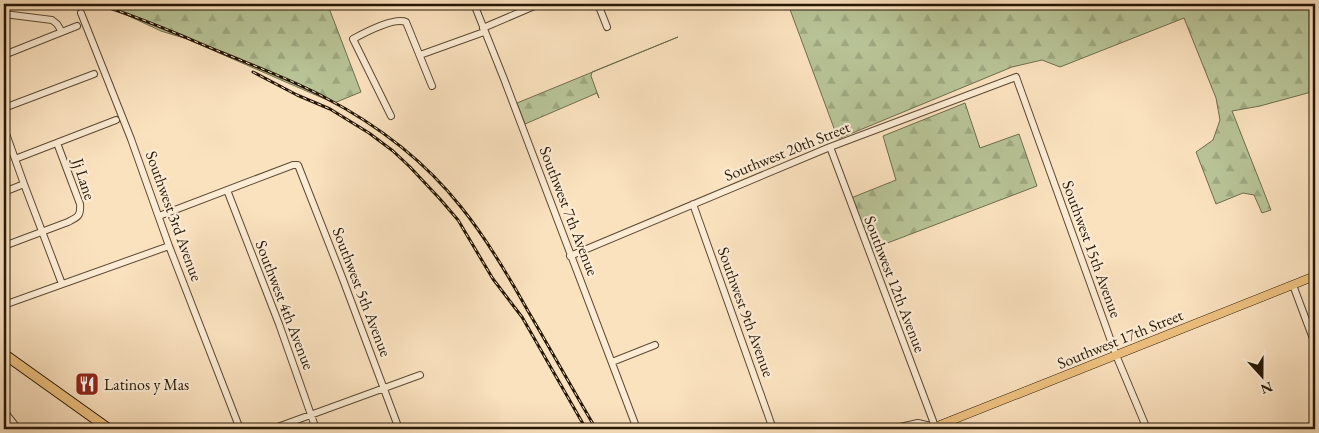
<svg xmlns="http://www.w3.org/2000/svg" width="1319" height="433" viewBox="0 0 1319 433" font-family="'EB Garamond',serif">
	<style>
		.forest { fill: url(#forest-firs); stroke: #6f6d4e }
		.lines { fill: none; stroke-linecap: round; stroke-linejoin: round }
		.minor-casing { stroke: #5b4933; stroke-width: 8 }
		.major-casing { stroke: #261604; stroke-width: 9 }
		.highway-casing { stroke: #261604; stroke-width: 11 }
		.minor { stroke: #fcecd5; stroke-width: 6 }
		.major { stroke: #eec180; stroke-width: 8 }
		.highway { stroke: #eec180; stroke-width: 9 }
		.rail-casing { stroke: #261604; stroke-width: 3 }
		.rail { stroke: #fcecd5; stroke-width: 1; stroke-dasharray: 4; stroke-linecap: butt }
		.labels { text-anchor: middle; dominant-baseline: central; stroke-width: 4.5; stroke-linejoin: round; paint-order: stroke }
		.street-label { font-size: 16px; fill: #261604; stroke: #fcecd5 }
		.poi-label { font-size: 16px; fill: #261604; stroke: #fcecd5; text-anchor: start }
	</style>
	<defs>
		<pattern id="forest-firs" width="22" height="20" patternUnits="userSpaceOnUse" patternTransform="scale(1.25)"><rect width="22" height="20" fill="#b8c497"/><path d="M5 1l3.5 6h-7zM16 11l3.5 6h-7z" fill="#9ea880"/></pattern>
	</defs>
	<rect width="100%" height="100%" fill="#fbe2bf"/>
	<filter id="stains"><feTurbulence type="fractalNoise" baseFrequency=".004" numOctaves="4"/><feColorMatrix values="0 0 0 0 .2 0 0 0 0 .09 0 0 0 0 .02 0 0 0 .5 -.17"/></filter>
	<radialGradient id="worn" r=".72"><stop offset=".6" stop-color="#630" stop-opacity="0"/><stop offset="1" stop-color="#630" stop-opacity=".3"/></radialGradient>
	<!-- forest -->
	<path class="forest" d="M103,4H337V5L329,8L361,92L334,103L187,39L161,31Z
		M788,4H1315V91L1260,106L1232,111L1271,210L1262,213L1254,195L1243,193L1216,204L1196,152L1213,140L1220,120L1216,98L1184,18L1060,67L1042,60L1012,67L838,139Z
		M678,37L592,72L591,76L599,98L597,93L525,124L517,103Z
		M965,103L980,148L1019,134L1037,186L869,250L851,198L896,180L883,136Z"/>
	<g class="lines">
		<!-- minor casing -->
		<g class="minor-casing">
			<path id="minor" d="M474,4L504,79L637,429
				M598,4L607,27
				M81,13L131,139L169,246L240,429
				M4,14L52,20L57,24L62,32
				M483,28L539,4
				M4,55L77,26
				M420,55L484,32
				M4,108L94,74
				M391,116L353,39C364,33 394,17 406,22L432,86
				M4,128L24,184L62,284
				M830,147L936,429
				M15,159L116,120
				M227,190L279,324L316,429
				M4,192L24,184
				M693,204L773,429
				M159,216L293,165H298L342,277L399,429
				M4,246L68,222C78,217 81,216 80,204L57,143
				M570,256L830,147L1016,77L1116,355L1147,429
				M1293,285L1315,344
				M4,305L169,246
				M612,362L655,345
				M4,411L18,429
				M272,429L420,375
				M891,429L918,423L935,427"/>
		</g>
		<!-- major casing -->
		<g class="major-casing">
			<path id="major" d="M930,429L1315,276"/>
		</g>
		<!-- highway casing -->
		<g class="highway-casing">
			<path id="highway" d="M4,354L109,429"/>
		</g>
		<!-- minor -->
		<use href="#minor" class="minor"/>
		<!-- major -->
		<use href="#major" class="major"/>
		<!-- highway -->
		<use href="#highway" class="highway"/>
		<!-- rail casing -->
		<g class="rail-casing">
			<path id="rail" d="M97,4C140,17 182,36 223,53C257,67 292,80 324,97C376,124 424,160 461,207C487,239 508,275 528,311C551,350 573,390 596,429
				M253,72L297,95L330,109L369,133L393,151L410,167L440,199L458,220L493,279L522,317L586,429"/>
		</g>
		<!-- rail -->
		<use href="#rail" class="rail"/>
	</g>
	<!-- icons -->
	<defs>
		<g id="restaurant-square" transform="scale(1.25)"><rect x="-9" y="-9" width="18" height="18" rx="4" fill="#8f2418" stroke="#fcecd5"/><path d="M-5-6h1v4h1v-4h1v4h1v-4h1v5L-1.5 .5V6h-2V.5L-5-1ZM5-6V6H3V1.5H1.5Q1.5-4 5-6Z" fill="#fff"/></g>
	</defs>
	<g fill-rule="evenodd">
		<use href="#restaurant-square" x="87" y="384"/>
	</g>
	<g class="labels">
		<!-- street labels -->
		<g class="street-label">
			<text transform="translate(787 151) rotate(-22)">Southwest 20th Street</text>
			<text transform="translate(84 179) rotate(72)">Jj Lane</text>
			<text transform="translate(569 211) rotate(69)">Southwest 7th Avenue</text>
			<text transform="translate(174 216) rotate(70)">Southwest 3rd Avenue</text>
			<text transform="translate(1092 249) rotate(70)">Southwest 15th Avenue</text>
			<text transform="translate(895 284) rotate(69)">Southwest 12th Avenue</text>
			<text transform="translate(362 292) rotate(69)">Southwest 5th Avenue</text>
			<text transform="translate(285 305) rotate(69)">Southwest 4th Avenue</text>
			<text transform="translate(746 312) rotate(70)">Southwest 9th Avenue</text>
			<text transform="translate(1120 339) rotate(-22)">Southwest 17th Street</text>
		</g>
		<!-- poi labels -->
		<g class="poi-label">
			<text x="104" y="384">Latinos y Mas</text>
		</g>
	</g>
	<!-- margin -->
	<rect width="1319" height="433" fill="none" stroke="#fbe2bf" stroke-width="20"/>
	<rect x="5" y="5" width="1309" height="423" fill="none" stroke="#261604" stroke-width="2.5"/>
	<rect x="10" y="10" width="1299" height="413" fill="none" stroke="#261604"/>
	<!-- north arrow -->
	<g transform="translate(1262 376) rotate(159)" stroke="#fcecd5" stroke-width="4" paint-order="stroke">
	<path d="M0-4L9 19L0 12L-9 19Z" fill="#261604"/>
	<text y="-8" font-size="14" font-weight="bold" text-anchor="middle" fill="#261604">N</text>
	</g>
	<rect width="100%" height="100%" filter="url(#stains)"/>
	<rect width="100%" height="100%" fill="url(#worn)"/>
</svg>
